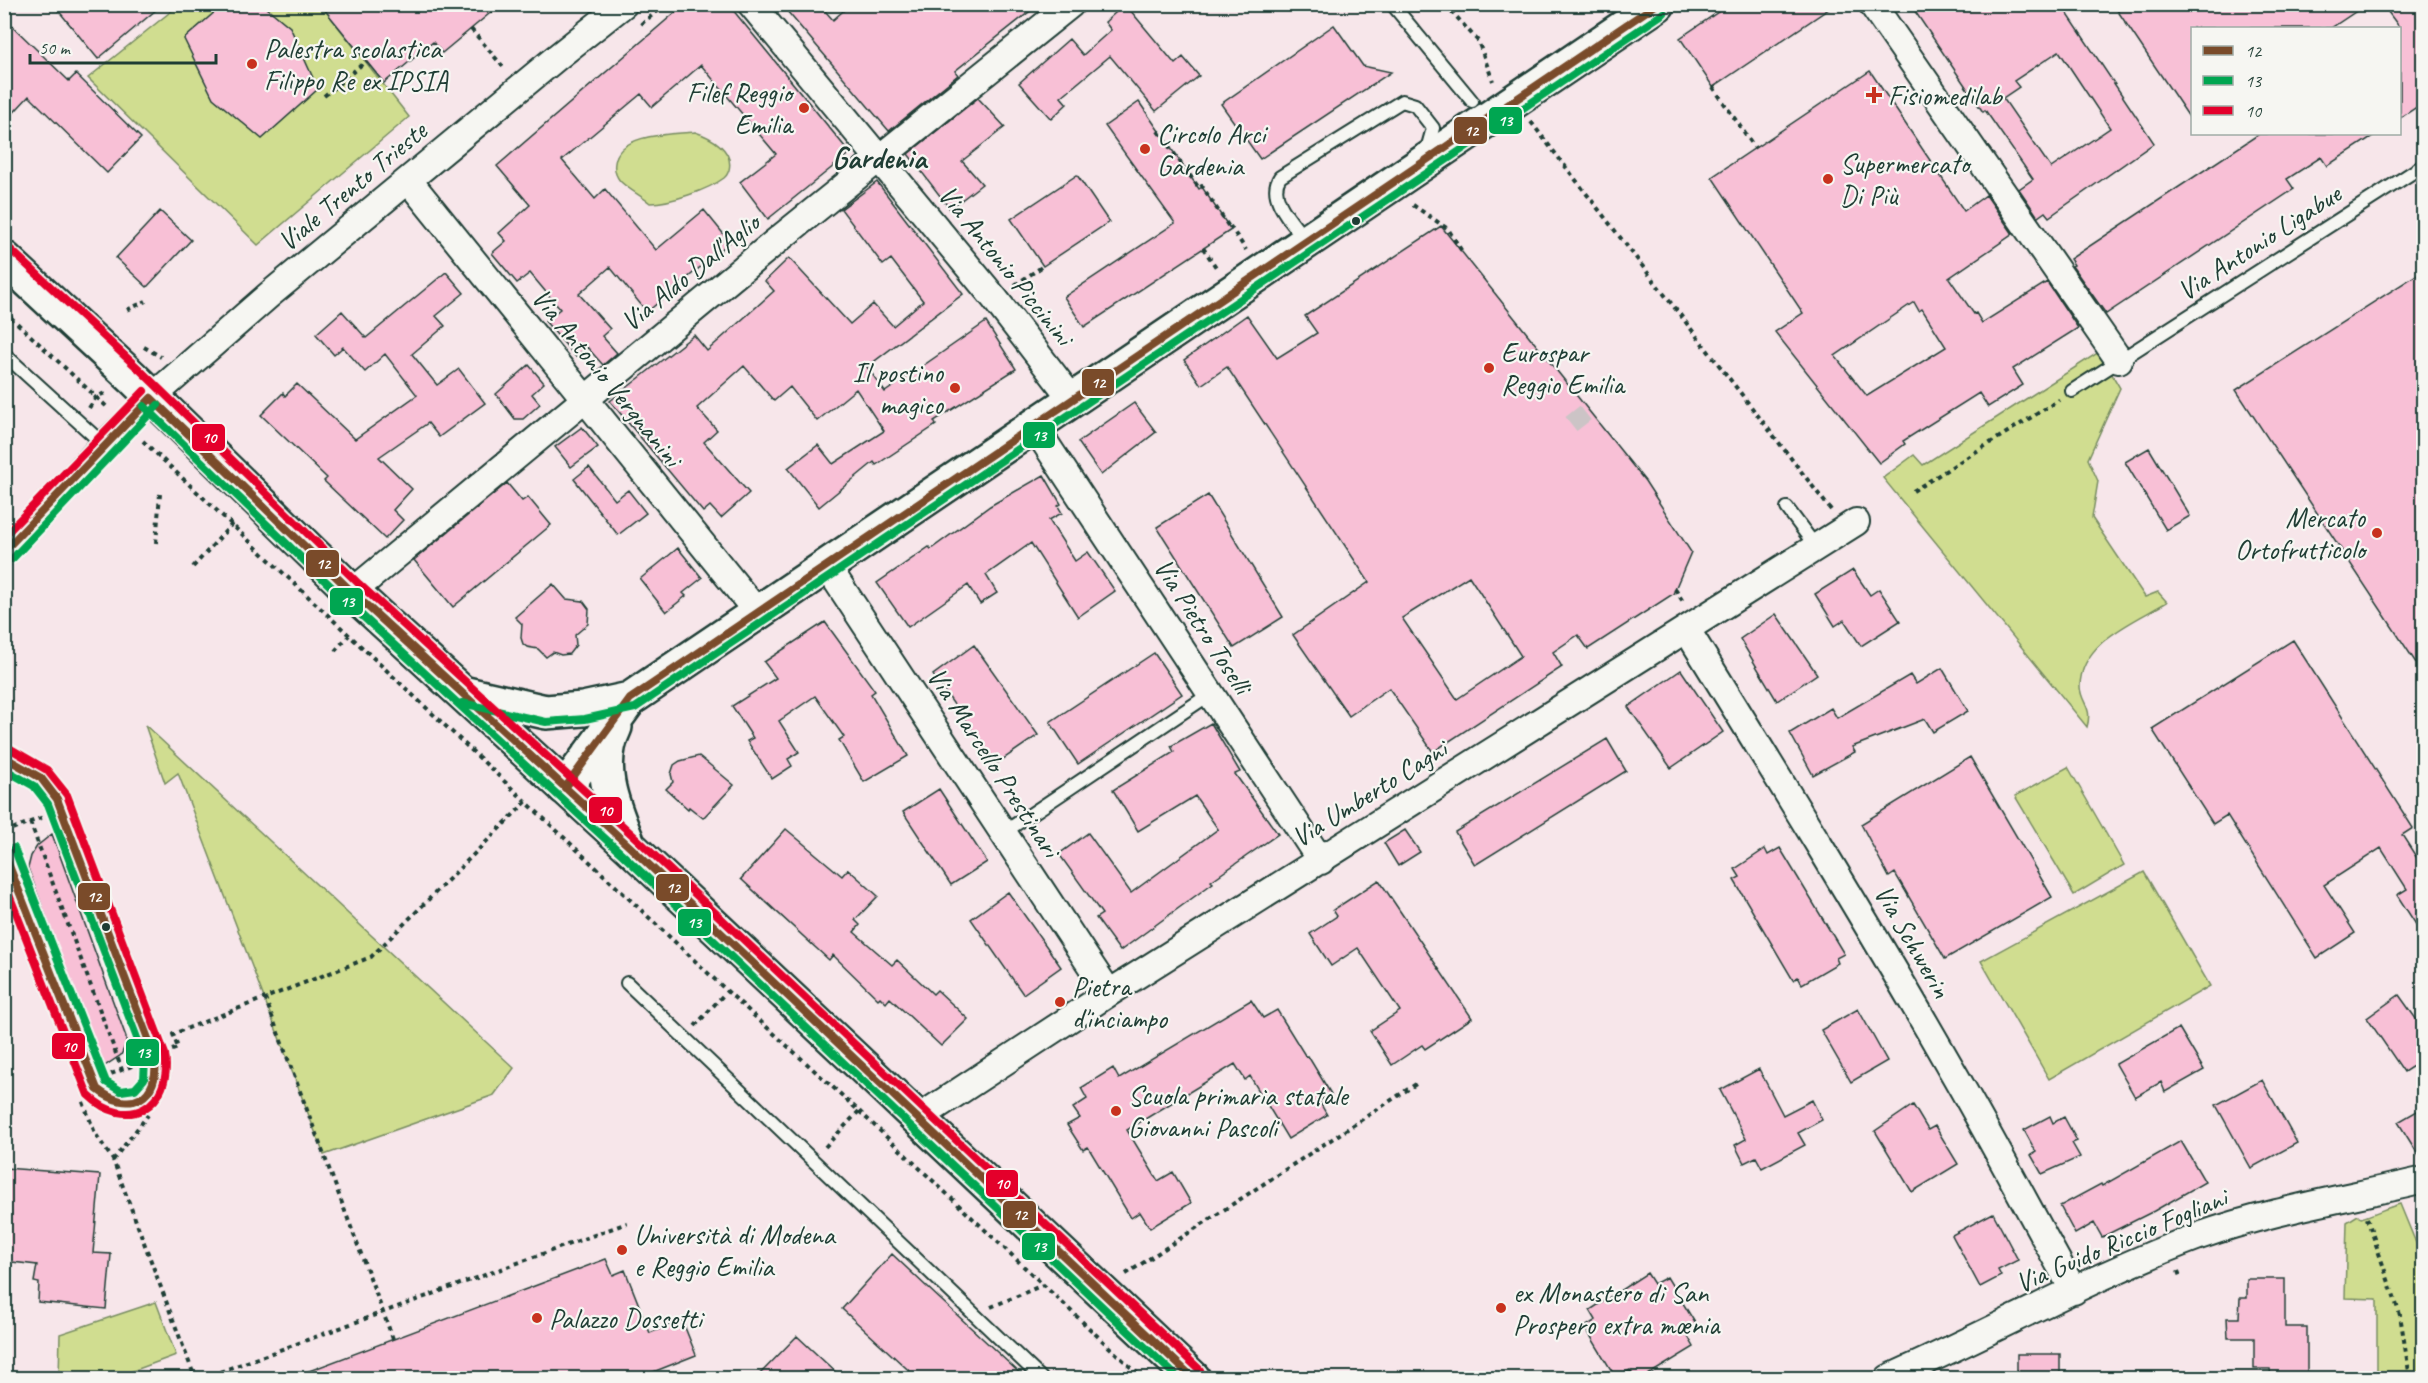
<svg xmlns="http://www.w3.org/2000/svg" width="2428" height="1383" viewBox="0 0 2428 1383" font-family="Caveat,sans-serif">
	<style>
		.green { fill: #d0dd90; stroke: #788d62; stroke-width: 1.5 }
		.building { fill: #f8c0d6; stroke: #1f3d34; stroke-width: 1.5; fill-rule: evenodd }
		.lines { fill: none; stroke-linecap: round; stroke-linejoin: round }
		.pedestrian-tunnel { stroke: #ccc4c6; stroke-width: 18; stroke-dasharray: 18 9; stroke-linecap: butt }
		.service-casing { stroke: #1f3d34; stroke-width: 16 }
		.minor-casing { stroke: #1f3d34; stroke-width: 30 }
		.secondary-casing { stroke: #1f3d34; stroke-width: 38 }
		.path { stroke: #1f3d34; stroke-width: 4; stroke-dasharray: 4.5 4.5; stroke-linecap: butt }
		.service { stroke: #f6f6f2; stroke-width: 12 }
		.minor { stroke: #f6f6f2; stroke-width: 26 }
		.secondary { stroke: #f6f6f2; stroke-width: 33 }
		.bus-1-casing { stroke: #f6f6f2; stroke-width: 12 }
		.bus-2-casing { stroke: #f6f6f2; stroke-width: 12 }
		.bus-3-casing { stroke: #f6f6f2; stroke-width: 12 }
		.bus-1 { stroke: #7a4b2a; stroke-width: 8 }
		.bus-2 { stroke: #00a651; stroke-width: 8 }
		.bus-3 { stroke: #e4002b; stroke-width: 8 }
		.poi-dot { fill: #c8321e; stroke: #f6f6f2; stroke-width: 2 }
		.bus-dot { fill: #1f3d34; stroke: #f6f6f2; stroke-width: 2 }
		.labels { text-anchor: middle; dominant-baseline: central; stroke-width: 4.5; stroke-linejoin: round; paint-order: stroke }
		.poi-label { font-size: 28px; fill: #1f3d34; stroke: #f6f6f2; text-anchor: start }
		.street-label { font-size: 28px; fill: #1f3d34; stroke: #f6f6f2 }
		.neighbourhood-label { font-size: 30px; font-weight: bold; fill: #1f3d34; stroke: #f6f6f2 }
		.line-badge { stroke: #f6f6f2; stroke-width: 2 }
		.badge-label { font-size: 16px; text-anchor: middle; font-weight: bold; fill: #fff }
	</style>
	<rect width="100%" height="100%" fill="#f7e6ea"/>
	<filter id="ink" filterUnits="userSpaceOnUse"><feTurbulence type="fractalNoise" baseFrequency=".0167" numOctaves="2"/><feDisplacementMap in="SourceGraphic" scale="12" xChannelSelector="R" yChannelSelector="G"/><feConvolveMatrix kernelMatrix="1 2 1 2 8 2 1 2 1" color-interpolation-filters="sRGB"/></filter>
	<g filter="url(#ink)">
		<!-- green -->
		<path class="green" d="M179,5H321L409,117L258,245L88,78Z
			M695,132C711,137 734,150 729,170C727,174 728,175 724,178C708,190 670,203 650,203C641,196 628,189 620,181C616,176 614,169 615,163C618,133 673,134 695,132Z
			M2099,352L2120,388L2088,459L2098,481L2092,518L2145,597L2158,592L2167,602C2134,622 2080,642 2080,687C2081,704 2093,706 2087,727L1883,478L1914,455L1923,465Z
			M145,725L514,1068L494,1095L324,1155L178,773L165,783Z
			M2068,767L2124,865L2074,895L2015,796Z
			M2144,872L2210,986L2049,1079L1981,961Z
			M2400,1204L2423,1260V1378H2377V1299L2345,1298L2347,1222L2358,1215L2361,1218C2375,1214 2385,1208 2400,1204Z
			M156,1302L176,1355L122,1375L123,1378H59L60,1334Z"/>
		<!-- building -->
		<path class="building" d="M53,4H163L98,59Z
			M224,4H262L290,27L318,89L262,139L213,98L184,39Z
			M320,4H501L442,53L433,42L384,83Z
			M685,4H728L850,153L768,219L740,182L776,154L701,65L652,107L641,94L562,160L595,199L605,189L656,250L704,210L730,242L647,312L610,267L579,294L610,329L602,336L617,353L603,365L587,347L576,357L545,321L560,309L530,273L517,283L492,253L506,241L499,233L530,205L497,166Z
			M781,4H819L833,20L851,4H1039L955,71L958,75L889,131Z
			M1125,4L1175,64L1183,57L1199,76L1156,111L1110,56L1061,97L1067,104L1051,119L1019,83L1069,39L1083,55L1111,30L1105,22Z
			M1730,4H1836L1713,87L1680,38Z
			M1910,4H2061L2154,143L2049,217L2045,212L2038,217L2019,189L2033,179L1985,110L1983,112ZM2059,51L2110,128L2051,168L2003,98L2019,87L2014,81Z
			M2113,4H2367L2331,28H2193V123Z
			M2382,4H2424V102L2400,118V28Z
			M4,18L69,81L76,74L141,138L107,173L29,96L4,123Z
			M1334,25L1363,66L1391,72L1260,159L1221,104Z
			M1870,71L1964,211L1986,195L2013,234L1949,278L1974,314L1976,313L1982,323L2047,282L2078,328L2013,369L2023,385L1988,407L1979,393L1903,441L1905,444L1879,463L1775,332L1803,313L1712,177ZM1914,302L1919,311L1922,309L1946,347L1867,396L1835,356Z
			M978,98L1005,127L962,161L982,184L950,209L908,154Z
			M1139,102L1199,189L1202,187L1231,230L1084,327L1064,297L1175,223L1105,126Z
			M2259,134H2376L2327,166L2321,157L2287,179L2294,189L2106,314L2072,266L2074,265L2070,259Z
			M1077,175L1109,222L1043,266L1011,219Z
			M877,182L963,294L867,367L885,392L986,322L1016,369L934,421L936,425L876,465L874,462L819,507L788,468L818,445L833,464L884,431L856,389L817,421L790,387L774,401L744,366L697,408L717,430L704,442L749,493L721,518L710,506L703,512L610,401L694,335L707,351L774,291L765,281L789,258L850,324L873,304L893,326L923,301L891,259L883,265L841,209Z
			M160,211L191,240L147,287L116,258Z
			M1441,226L1645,481L1691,552L1673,594L1588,649L1578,635L1553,652L1562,667L1433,752L1389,688L1349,716L1293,635L1369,582L1227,367L1201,385L1184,360L1247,315L1277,358L1317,333L1305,316ZM1469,576L1521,656L1457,699L1402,618Z
			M2424,270V675L2236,390Z
			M446,272L464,293L436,316L445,326L412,354L437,385L459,369L485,403L439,437L428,423L379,457L412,489L393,510L403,520L385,539L324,481L327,478L261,415L283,393L285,396L297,384L355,439L417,395L385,354L365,372L343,347L334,355L316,334L342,311L366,338Z
			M529,365L544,383L532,394L540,404L523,419H515L496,394Z
			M1134,403L1156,432L1101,475L1078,442Z
			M582,427L598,447L571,467L555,447Z
			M2149,448L2190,516L2166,530L2125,462Z
			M589,467L615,500L628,490L646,513L618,535L574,479Z
			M1044,475L1061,504L1058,506L1062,513L1049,520L1075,561L1088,552L1115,591L1078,617L1031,543L986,575L997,593L980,604L968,585L908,627L877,583L929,547L931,549L990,506Z
			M507,483L522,501L528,497L551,525L453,607L414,560Z
			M1208,495L1283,617L1234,648L1157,527Z
			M678,548L702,578L683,593L686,596L666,612L640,579Z
			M1853,570L1870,595L1879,589L1900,621L1861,646L1844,620L1835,626L1815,594Z
			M553,584L566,599L583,601L589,609L588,624L575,635L576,645L569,654L561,655L553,652L546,657L538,649L527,647L523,644L521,638L522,624L515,617Z
			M1776,614L1817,674L1777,701L1740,639Z
			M825,622L875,691L871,694L908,756L864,782L839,740L844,737L815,696L779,721L799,752L788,759L792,766L772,779L747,741L753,738L732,706L776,678L764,662Z
			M2293,640L2413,828L2402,835L2424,869V937L2397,895L2407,889L2381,848L2324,885L2355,933L2317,958L2227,815L2213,824L2152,729Z
			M974,645L1038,735L996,764L933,675Z
			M1154,653L1182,694L1078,764L1050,722Z
			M1942,668L1968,711L1933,732L1925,719L1852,747L1855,752L1813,775L1790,733L1831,708L1837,718L1910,675L1916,684Z
			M1681,670L1723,732L1671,768L1628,707Z
			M1211,723L1240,772L1235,774L1278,834L1211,881L1213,883L1120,951L1096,918L1102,914L1059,854L1088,833L1131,893L1218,829L1195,796L1138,831L1113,790L1174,752L1171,746Z
			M1607,739L1626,771L1475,865L1455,832Z
			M699,756L734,785L703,818L689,807L688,809L666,789L673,782L671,774L674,765L680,761Z
			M1970,757L2052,897L1945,959L1895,873L1889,877L1861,824Z
			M939,789L987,862L951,885L903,812Z
			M786,829L842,876L848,869L878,896L855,920L860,925L854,932L892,965L897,960L933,994L937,990L968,1019L941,1046L890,998L886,1003L880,997L878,999L833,955L829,960L741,879Z
			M1405,830L1420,852L1398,866L1384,843Z
			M52,834L126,1037V1044L121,1055L103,1067L28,868L31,856L37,846Z
			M1780,848L1844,954L1836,958L1838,963L1802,984L1798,977L1793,980L1734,880L1740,877L1735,869L1765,849L1768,855Z
			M1379,880L1472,1018L1425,1049L1422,1045L1392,1065L1370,1031L1400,1011L1358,948L1331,966L1310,934L1337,916L1333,910Z
			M1008,892L1061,967L1023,994L971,919Z
			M2399,995L2424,1030V1059L2404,1072L2367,1018Z
			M1251,1000L1263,1018L1277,1010L1306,1057L1308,1056L1331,1094L1319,1101L1327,1115L1288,1139L1250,1076L1245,1080L1235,1064L1127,1130L1158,1181L1173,1172L1191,1203L1150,1228L1140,1212L1131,1218L1088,1147L1083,1150L1067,1125L1080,1118L1073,1108L1087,1099L1081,1088L1113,1068L1119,1079Z
			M1858,1009L1887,1061L1851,1082L1821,1030Z
			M2179,1028L2204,1070L2165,1092L2161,1082L2135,1097L2116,1064Z
			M1759,1069L1783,1115L1812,1100L1822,1120L1798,1133L1805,1145L1762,1168L1756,1157L1744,1163L1735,1145L1746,1139L1720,1090Z
			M2262,1080L2297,1143L2251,1168L2216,1105Z
			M1913,1105L1928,1130L1935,1126L1958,1164L1912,1192L1875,1131Z
			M2424,1107V1164L2398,1122Z
			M2050,1116L2053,1123L2064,1117L2077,1141L2072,1143L2080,1157L2042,1174L2031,1155L2036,1152L2024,1130Z
			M2181,1141L2205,1182L2154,1211L2102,1237L2094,1223L2075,1234L2060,1206L2101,1184L2102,1186Z
			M4,1168L100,1175L93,1253L111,1254L106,1309L38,1302L39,1283L34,1282L37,1265L4,1261Z
			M1993,1213L2018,1260L1998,1270L2001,1276L1980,1287L1952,1235Z
			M892,1254L927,1287L1025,1378H917L842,1309Z
			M606,1259L613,1275L625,1270L650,1333L682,1320L696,1355L638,1378H293V1377Z
			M1647,1273L1654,1284L1667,1277L1697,1326L1686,1333L1694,1347L1643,1378H1635L1630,1370L1616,1378L1585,1327L1596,1320L1590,1310Z
			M2247,1279H2285V1327H2307V1378H2271L2270,1369H2254V1338H2228L2227,1318H2239L2240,1298H2247Z
			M797,1336L842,1378H756Z
			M2017,1354H2060V1378H2017Z"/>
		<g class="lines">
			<!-- pedestrian-tunnel -->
			<path class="pedestrian-tunnel" d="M1571,424L1589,410"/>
			<!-- service casing -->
			<g class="service-casing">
				<path id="service" d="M1392,4L1472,101
					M1306,241C1294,224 1266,198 1280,177L1402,101L1415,105L1433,128L1426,153
					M4,354L104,445
					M2072,391L2424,165
					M1787,508L1816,547
					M4,757C29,769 43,774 57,799L155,1057C165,1096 125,1118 97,1089L4,852
					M1003,833L1210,694
					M627,983L1041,1378"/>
			</g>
			<!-- minor casing -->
			<g class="minor-casing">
				<path id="minor" d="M751,4L995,299L1072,399
					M1872,4L2119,360
					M409,181L757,612
					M1034,426L1321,861
					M4,552L104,445L151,398L269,295L556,58L624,4
					M827,566L1109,993
					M352,592L774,243L1071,4
					M1687,630C1776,774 1865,918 1949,1065C1992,1139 2032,1216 2074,1291
					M917,1119L1109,993L1856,522
					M1889,1378C1991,1333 2094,1275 2199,1236C2271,1210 2349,1198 2424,1180"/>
			</g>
			<!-- secondary casing -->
			<g class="secondary-casing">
				<path id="secondary" d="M4,258L133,378L352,592L630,847L1193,1378
					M467,694L546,712L583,709L630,699
					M615,727C596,766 612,804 627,841
					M565,788L630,699L1658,4"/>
			</g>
			<!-- path -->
			<path class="path" d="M1445,4L1478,41L1493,81
				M1685,11L1694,4
				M641,24L667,4
				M471,29L505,69
				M1713,87L1755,148
				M324,96L366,61
				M1531,122L1831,510
				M1158,131L1199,188L1202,186L1229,227
				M1413,205L1448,229L1463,253
				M1230,226L1246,250
				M1203,248L1218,270
				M1015,285L1043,266
				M127,310L146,301
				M4,311L107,407
				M144,347L161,357
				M89,408L96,397L107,392
				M143,441L727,991L859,1111L1142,1378
				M1913,491L2059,400
				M156,543L160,494
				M193,567L232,524
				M1675,589L1684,603
				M335,651L349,635
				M30,822L122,1070
				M4,832L46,816
				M695,1026L727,991
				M172,1050L178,1048L173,1034L265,998
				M111,1074L137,1064
				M83,1102L95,1133L113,1160L195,1378
				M825,1147L859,1111
				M113,1160L148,1115
				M2367,1218L2400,1315L2410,1378
				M2178,1271L2181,1279
				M1126,1274L1416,1084
				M991,1307L1043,1285
				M393,1339L265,998L371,957L527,801
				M203,1378L627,1223"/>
			<!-- service -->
			<use href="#service" class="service"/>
			<!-- minor -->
			<use href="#minor" class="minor"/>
			<!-- secondary -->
			<use href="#secondary" class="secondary"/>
			<!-- bus-1 casing -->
			<g class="bus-1-casing">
				<path id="bus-1" d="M151,398L352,592L630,847L1193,1378
					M4,551L151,398
					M4,757L41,778L57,799L155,1057C160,1099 130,1115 97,1089L4,853
					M565,788L630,699L1657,4"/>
			</g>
			<!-- bus-2 casing -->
			<g class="bus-2-casing">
				<path id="bus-2" d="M144,406L345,600L623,855L1178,1378
					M12,559L158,405
					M462,703L546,722L585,719L635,708L1664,13
					M4,769L34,786L48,804L145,1059L144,1079L135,1089L121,1091L106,1082L14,848"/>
			</g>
			<!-- bus-3 casing -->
			<g class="bus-3-casing">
				<path id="bus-3" d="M11,250L140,370L359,584L637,839L1200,1370
					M4,536L144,391
					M4,882L88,1095C127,1133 173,1107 165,1054L67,795L47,770L9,748"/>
			</g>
			<!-- bus-1 -->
			<use href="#bus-1" class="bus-1"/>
			<!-- bus-2 -->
			<use href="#bus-2" class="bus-2"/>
			<!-- bus-3 -->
			<use href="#bus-3" class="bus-3"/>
		</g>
	</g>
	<!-- markers -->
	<g class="poi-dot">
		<circle cx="252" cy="64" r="6"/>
		<path d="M1871 86h6v6h6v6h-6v6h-6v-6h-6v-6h6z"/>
		<circle cx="804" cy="108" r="6"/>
		<circle cx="1145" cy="149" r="6"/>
		<circle cx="1828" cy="179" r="6"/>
		<circle cx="1489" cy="368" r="6"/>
		<circle cx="955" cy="388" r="6"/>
		<circle cx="2377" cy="533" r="6"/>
		<circle cx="1060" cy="1002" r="6"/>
		<circle cx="1116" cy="1111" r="6"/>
		<circle cx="622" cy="1250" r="6"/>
		<circle cx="1501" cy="1308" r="6"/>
		<circle cx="537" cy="1318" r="6"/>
	</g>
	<g class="bus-dot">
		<circle cx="1356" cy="221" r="5"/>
		<circle cx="106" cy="927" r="5"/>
	</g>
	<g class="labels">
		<!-- poi labels -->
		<g class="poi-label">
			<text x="264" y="48">Palestra scolastica<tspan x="264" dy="32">Filippo Re ex IPSIA</tspan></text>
			<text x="792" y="92" text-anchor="end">Filef Reggio<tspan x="792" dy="32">Emilia</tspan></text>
			<text x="1888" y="95">Fisiomedilab</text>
			<text x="1157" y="133">Circolo Arci<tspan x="1157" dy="32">Gardenia</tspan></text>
			<text x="1840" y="163">Supermercato<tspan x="1840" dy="32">Di Più</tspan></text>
			<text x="1501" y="352">Eurospar<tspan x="1501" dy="32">Reggio Emilia</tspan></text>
			<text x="943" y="372" text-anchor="end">Il postino<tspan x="943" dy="32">magico</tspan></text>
			<text x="2365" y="517" text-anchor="end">Mercato<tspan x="2365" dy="32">Ortofrutticolo</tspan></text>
			<text x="1072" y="986">Pietra<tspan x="1072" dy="32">d'inciampo</tspan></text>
			<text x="1128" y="1095">Scuola primaria statale<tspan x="1128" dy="32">Giovanni Pascoli</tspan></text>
			<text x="634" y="1234">Università di Modena<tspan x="634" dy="32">e Reggio Emilia</tspan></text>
			<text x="1513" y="1292">ex Monastero di San<tspan x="1513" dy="32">Prospero extra mœnia</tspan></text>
			<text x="549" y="1318">Palazzo Dossetti</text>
		</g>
		<!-- street labels -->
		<g class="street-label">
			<text transform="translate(352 186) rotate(-40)">Viale Trento Trieste</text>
			<text transform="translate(2259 242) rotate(-33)">Via Antonio Ligabue</text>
			<text transform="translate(1006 265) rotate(51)">Via Antonio Piccinini</text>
			<text transform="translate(690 272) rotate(-39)">Via Aldo Dall'Aglio</text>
			<text transform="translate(607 377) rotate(51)">Via Antonio Vergnanini</text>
			<text transform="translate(1203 626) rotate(57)">Via Pietro Toselli</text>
			<text transform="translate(994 762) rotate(57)">Via Marcello Prestinari</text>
			<text transform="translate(1369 793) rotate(-32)">Via Umberto Cagni</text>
			<text transform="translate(1913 941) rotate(60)">Via Schwerin</text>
			<text transform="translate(2121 1240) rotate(-23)">Via Guido Riccio Fogliani</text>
		</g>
		<!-- neighbourhood labels -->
		<g class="neighbourhood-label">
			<text x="879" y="158">Gardenia</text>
		</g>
	</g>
	<g class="line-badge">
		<rect x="1488" y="106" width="35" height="29" rx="6" fill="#00a651"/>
		<rect x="1453" y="116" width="35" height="29" rx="6" fill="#7a4b2a"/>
		<rect x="1081" y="368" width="34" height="29" rx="6" fill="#7a4b2a"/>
		<rect x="1022" y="421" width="34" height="28" rx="6" fill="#00a651"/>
		<rect x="191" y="423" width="35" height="29" rx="6" fill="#e4002b"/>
		<rect x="305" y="549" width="35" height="29" rx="6" fill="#7a4b2a"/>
		<rect x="329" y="587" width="35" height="29" rx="6" fill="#00a651"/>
		<rect x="588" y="796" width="35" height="28" rx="6" fill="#e4002b"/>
		<rect x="655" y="873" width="35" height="29" rx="6" fill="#7a4b2a"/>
		<rect x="77" y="882" width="34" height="29" rx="6" fill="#7a4b2a"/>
		<rect x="677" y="908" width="35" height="29" rx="6" fill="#00a651"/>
		<rect x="51" y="1032" width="35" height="28" rx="6" fill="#e4002b"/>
		<rect x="125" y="1038" width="35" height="29" rx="6" fill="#00a651"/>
		<rect x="985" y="1169" width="34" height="29" rx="6" fill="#e4002b"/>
		<rect x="1002" y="1200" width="35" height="29" rx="6" fill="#7a4b2a"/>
		<rect x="1021" y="1232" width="35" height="29" rx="6" fill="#00a651"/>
	</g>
	<g class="badge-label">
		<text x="1505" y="126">13</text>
		<text x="1471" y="136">12</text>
		<text x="1098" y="388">12</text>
		<text x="1039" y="441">13</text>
		<text x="209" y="443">10</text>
		<text x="323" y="569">12</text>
		<text x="347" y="607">13</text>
		<text x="605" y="816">10</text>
		<text x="673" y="893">12</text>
		<text x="94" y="902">12</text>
		<text x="694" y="928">13</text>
		<text x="69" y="1052">10</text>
		<text x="143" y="1058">13</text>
		<text x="1002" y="1189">10</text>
		<text x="1020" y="1220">12</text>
		<text x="1039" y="1252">13</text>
	</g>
	<!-- margin -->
	<rect width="2428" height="1383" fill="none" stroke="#f6f6f2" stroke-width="24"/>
	<rect x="12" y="12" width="2404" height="1359" fill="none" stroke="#1f3d34" stroke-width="2" filter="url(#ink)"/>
	<!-- legend -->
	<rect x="2191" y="27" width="210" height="108" fill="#f6f6f2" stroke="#a0aca6" stroke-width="1.5"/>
	<rect x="2203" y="46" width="30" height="9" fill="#7a4b2a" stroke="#a0aca6" stroke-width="1.5"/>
	<text x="2245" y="57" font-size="18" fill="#1f3d34">12</text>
	<rect x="2203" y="76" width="30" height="9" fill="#00a651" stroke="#a0aca6" stroke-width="1.5"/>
	<text x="2245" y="87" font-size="18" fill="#1f3d34">13</text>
	<rect x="2203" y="106" width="30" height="9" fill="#e4002b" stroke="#a0aca6" stroke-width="1.5"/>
	<text x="2245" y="117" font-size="18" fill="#1f3d34">10</text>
	<!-- scale -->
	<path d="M30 54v9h186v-9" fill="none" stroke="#1f3d34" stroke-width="3"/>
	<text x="39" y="54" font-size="18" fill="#1f3d34" stroke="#f6f6f2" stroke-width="4.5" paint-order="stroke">50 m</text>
</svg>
